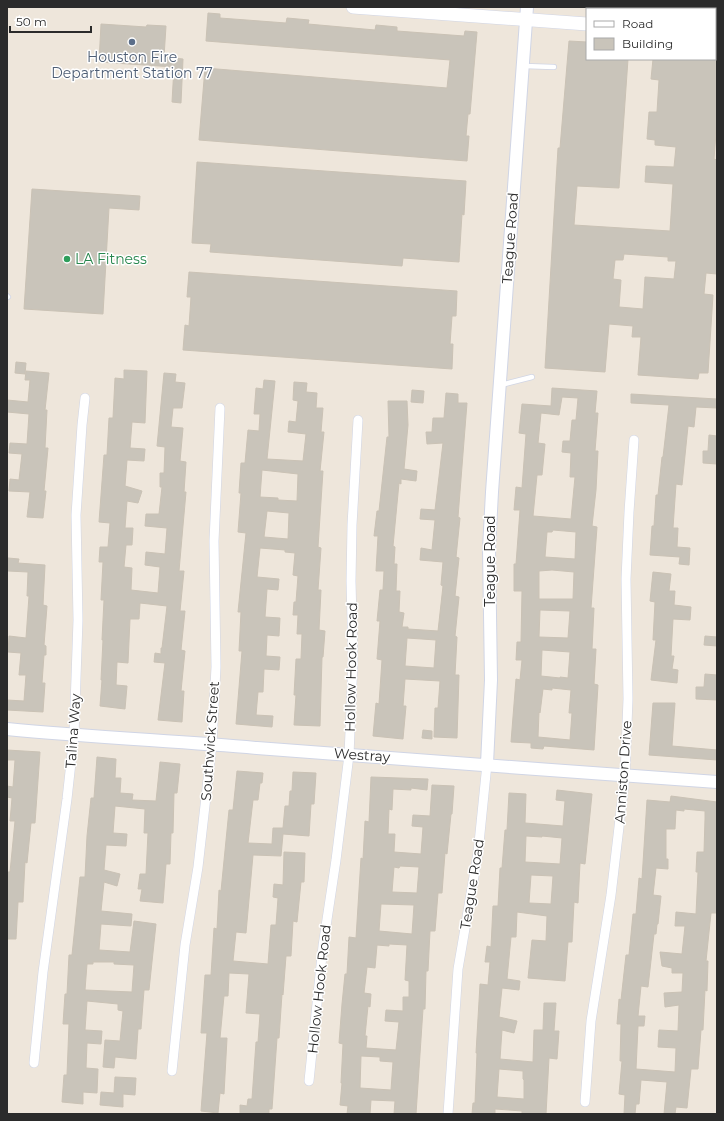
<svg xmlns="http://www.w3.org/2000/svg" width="724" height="1121" viewBox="0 0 724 1121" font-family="Montserrat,sans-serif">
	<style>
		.building { fill: #c9c4ba; stroke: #cac2b5; fill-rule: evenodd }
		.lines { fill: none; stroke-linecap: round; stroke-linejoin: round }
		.service-casing { stroke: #d0d5e5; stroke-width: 6 }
		.minor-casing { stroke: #d0d5e5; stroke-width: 10 }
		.tertiary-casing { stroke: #d0d5e5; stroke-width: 14 }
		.secondary-casing { stroke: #d0d5e5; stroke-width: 14 }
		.service { stroke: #fff; stroke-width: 4.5 }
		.minor { stroke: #fff; stroke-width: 9 }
		.tertiary { stroke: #fff; stroke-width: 12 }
		.secondary { stroke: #fff; stroke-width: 13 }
		.service-dot { fill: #5c6f8a; stroke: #fff; stroke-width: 1.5 }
		.leisure-dot { fill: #2e9e5b; stroke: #fff; stroke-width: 1.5 }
		.labels { text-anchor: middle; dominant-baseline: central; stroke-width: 3; stroke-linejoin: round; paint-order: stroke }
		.service-label { font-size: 14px; fill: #4e5e75; stroke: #fff }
		.street-label { font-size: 14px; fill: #2b2b2b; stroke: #fff }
		.leisure-label { font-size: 14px; fill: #27864d; stroke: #fff; text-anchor: start }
	</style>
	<rect width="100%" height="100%" fill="#eee6db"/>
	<!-- building -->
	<path class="building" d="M208,13L220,14V18L286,23L287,18L309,20L308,24L375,30L376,25L397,27V31L464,36L465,31L477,32L470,114H468L466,136H469L467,161L199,140L205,68L447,88L450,60L206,41Z
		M101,24L146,27L147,25L166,26L164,57L183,59L181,103L172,102L174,67L99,62Z
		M569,41L587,42V59H628L619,188L577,186L574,225L670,231L673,184L645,182L646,166L674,167L676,147L655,145V140L647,139L649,112H657L659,80L651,79L653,59H717V120L714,159L717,160V274L706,273L704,294L713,295L708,373H699L698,379L638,375L641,337H632L633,326L609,324L605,372L545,368L558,148H560ZM624,254L668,257V261H676L674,279L645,277L643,309L619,307L621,280L613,279L615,260H623Z
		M197,162L466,181L464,215L462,214L459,262L403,258L402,266L210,252L211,244L192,243Z
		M32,189L140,196L139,210L109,208L103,314L24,309Z
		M189,272L457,291L456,316H452L450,344H453L452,369L183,350L185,325L189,326L191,297H187Z
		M16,362L26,363L25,374L15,373Z
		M124,370L147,371L145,423L132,422L130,448L145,449L144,461L127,460L125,486L142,491L138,503L127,501L125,528H133L132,545H126L124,567L132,568L131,590L158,593L160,567L145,565L146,552L165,554L167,528L145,526L146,514H159L162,487H160V473H164L165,447L157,446L164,373L176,374L175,382L185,383L182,408H173L171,427L183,428L180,461L186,462L184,492H186L179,571H184L180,611H185L181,650L185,651L181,691H184L182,722L158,720L165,663L154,662L155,653L161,654V648H162L167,606L140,603L139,619H130L128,663L117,662L116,685L127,686L125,709L100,706L102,680H101L103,640H102L104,600H101L103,562H99L100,547H108L110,523L99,522L104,455H107L109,418H113L115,378L124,379Z
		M26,371L49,373L45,410H47L45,448H48L44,491H46L43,518L27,517L30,492L9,491L10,479L19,480L22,454L9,453L10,443L27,444L29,414L7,412V400L28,402L30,380H25Z
		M264,380L275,381L267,459L303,461L306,434L288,432L289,421L296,422L298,401L293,400L294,382L307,383L306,392L317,393L316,408H323L321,432H324L320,471H323L318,547L321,548L318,590H321L319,630L325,631L323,657H322L320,726L294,725L296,695H294L296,659H301L302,634H297L298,615H293L294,602H296L298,576L293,575L295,553L285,552V550L260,548L257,577L279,579L278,590L267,589L265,617L280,618L279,636L267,635L266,656L280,657L279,670L264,669L263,692H258L256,715L273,716L272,727L236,724L242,651H239L241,612H238L246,533L238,532L241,493H239L241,463H245L248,430L259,431L260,414H254L256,388L263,389ZM262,470L298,474L297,501L278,500V498L260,497ZM267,511L289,513L288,539L264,537Z
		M552,388L597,391L595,413H598L595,451H598L596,490L592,526L597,527L591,608H594L592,649H596L594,684L598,685L594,750L544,746L543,749L531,748V743L511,742L516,679L520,680L522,660H516L517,642H521L522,591H514V564H516L520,510H514L516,487L522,488L526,434L519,433L522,404L551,406ZM562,397L578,398L576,420H572L570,441H563L562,452L571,453L570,477H575L571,519L533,516L537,475H542L545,444L538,443L541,413L559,415ZM553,530L576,532L575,559L545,557L547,532H552ZM552,570L574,572L573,599H539V571ZM540,610L570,611L568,638L539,637ZM542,650L570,652L568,678L560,677V678L541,676ZM552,688L571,690L569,713H572L570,740L538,737L539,712L540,713L543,689L552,690Z
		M412,390L424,391L423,403L411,402Z
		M446,393L458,394V403H467L458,517L460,518L456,557L459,558L455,596L459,597L455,636L457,637L455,675H459L457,738L434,737L435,708H438L440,681L405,679L403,706H406L403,739L373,736L376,703L379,704L382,660L377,659L380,621H377L380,590H383L384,571H376L378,536H374L377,511H379L387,437H389L388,401H407L408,425L404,469L417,471L416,481L401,479V484L399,483L393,546L395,547L394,564H397L396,591H400L399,612L404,613L402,627H408V629L438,631L443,586L441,585L443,562L420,560L421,548L432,550L435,520L420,519L421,509L435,510L443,443L427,444L426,432H432L433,418H444ZM407,638L436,640L434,668L405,666Z
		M631,394L717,399V408L696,407L694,427L688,426L682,485L676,484L673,528H678L677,547L690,548L689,565L679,564L680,557L650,555L652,526H654L656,495H658L662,457H663L669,405L631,403Z
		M709,435L717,436V464L703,463V451H708Z
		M8,558L19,559L18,563L45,565L43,605L47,606L44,645L46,646V655H44L42,683H45L43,712L7,710V700L24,701L26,675H19L21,653L8,652L9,636L26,638L29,596H27L28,572L8,571Z
		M653,572L671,574L669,591H675L674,605L691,607L690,620L673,619L671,656H674L672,669L678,670L677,683L651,680L656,640H653L655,602L650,601Z
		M705,636L717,637V646L704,645Z
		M705,674L717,675V700L696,699V687H704Z
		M653,703H675L672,746L717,750V760L649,755Z
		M423,730L432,731V739L422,738Z
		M7,750L40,752L35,823H31L27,863L25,862L23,902H18L16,939H7V872H10L15,821H10L12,798L7,797V786L13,787L15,760H7Z
		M97,757L116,759L115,778H121L120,793L133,794L132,800L156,801L160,762L180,764L177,793H174L173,833H171L170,864H166L163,903L140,901L142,889H138L140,874H146L148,833H144L145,809L115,806L113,833L127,834L126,846L106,845L104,870L120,874L117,886L104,882L101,911L132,914L131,926L101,924L99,950L130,952L134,921L156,924L149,990H144L141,1029H138L136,1059L115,1057L114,1068L103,1067L105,1040L120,1041L123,1011L118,1010V1004L87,1001L85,1030L102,1031L101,1044L87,1043L86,1068L98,1069L97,1093L83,1092V1104L62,1102L64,1075H67L69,1024H63L65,994H67L69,955H72L80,877H85L87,836L91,798H94ZM93,962H114V964L134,965L132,992L85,990L87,964H93Z
		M237,771L263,773L262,783H260L258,800H253L248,843L272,844L273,828H283L285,806H289L290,791H292L293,772L316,773L314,804H311L309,836L283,834L281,856L253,855L246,933L236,932L233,961L268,964L271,925H276L278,898L273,897L274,884L283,885L284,852L305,853L304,882H301L297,922L293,921L291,956H286L283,995L282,994L279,1038H277L272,1109H269V1114H240V1105L247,1106L248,1099H252L256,1042H258L260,1014L246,1013L249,974L229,973L228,996H224L220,1038H227L224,1094L220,1093L218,1113L201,1111L207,1033H201L205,975H211L214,928L217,929L219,890L221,891L229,810H233Z
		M371,777L428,779L427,790L411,788V790L393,789L392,810L389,809L388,834H395L394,852L421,854L423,827L412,826L413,815L430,816L432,785L454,786L452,814H451L447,854L445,853L442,893H438L435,931H430L428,971H426L425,1009H423L416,1114H394L395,1101L371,1100L370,1114H347L348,1106L340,1105L342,1083H341L343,1044L339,1043L342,1004L345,974H347L349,937L356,938L361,858L363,859L365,821L369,822ZM400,866L419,867L417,893L392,892L394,867L399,868ZM381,904L414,905L412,934L379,931ZM389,944L407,945L405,980L409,981V997H403V1011L386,1010L385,1021L399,1022L396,1050L366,1048L367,1036H365L368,1006L370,1007L371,994L364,993L367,967L375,968L377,945L389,946ZM361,1056L380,1057V1061L393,1062L391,1090L360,1088Z
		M557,790L592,794L585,864L580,863L578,903L574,902L572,942H568L565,981L528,978L532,940L546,941L547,916L517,912L516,937H511L507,979L520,981L519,990L502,988L499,1017L517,1021L514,1033L502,1030L500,1059L533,1062L534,1030H543L544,1003H556L554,1031H559L557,1059L549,1058L546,1114H522V1111L495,1109V1114H472L473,1103H475L477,1053H476L480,984L488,985L490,962H485L487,946L491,947L493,906H498L500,868H502L505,830H507L509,793L526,794L525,823L563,826L565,801L556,800ZM526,836L542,837V836L562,838L560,864L525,862ZM531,875L553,876L551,904L529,903ZM499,1069L523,1071V1079L524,1080V1099L497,1097Z
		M671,796L717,802V913H711L706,961H708L707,991L705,990L703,1030H701L698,1069H691L687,1108L676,1107L675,1114H664L667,1082L641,1080L639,1104H636L635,1114H624L625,1095L619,1094L622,1061H620L621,1024H617L619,999L621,1000L626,955H629L633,914H636L639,878L642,879L647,800L670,802ZM684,809L705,811V819L704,852H697L696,872H698L696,914L676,912L675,926H685L682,954L660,952L662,966L672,968V973H683L682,992L664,993L665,1007L679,1005L678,1031L659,1030L658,1047L676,1048L675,1072L636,1069L638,1026H644L645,1016H638L641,986L648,987L654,934H656L657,924H658L661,896L653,895L656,868L668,869V859H666V829H675L676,810L684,811Z
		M115,1077L136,1078L135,1095L123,1094V1107L100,1105L101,1092L114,1093Z"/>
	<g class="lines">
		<!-- service casing -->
		<g class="service-casing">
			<path id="service" d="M524,66L554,67
				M7,296L8,297
				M501,385L532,377"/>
		</g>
		<!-- minor casing -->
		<g class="minor-casing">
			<path id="minor" d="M34,1063L43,972L67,799L74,735L78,620L76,515L82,425L85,398
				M172,1071L185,945L198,867L212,744L216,667L214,541L220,408
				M309,1081L323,946L336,860L349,755L353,661L351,581L352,525L358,420
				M585,1102L591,1021L611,895L625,776L628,699L626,579L629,512L634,440
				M448,1114L458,969L478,853L487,764"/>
		</g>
		<!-- tertiary casing -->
		<g class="tertiary-casing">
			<path id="tertiary" d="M7,729C90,737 174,741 257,748C410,759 564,772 717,782
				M487,764L491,680L489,549L492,492L527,7"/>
		</g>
		<!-- secondary casing -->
		<g class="secondary-casing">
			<path id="secondary" d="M353,7L587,24
				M687,7L717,9
				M715,33H717"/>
		</g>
		<!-- service -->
		<use href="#service" class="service"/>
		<!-- minor -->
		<use href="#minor" class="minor"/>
		<!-- tertiary -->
		<use href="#tertiary" class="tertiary"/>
		<!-- secondary -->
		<use href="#secondary" class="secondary"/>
	</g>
	<!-- markers -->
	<circle class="service-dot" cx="132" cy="42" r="4"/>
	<circle class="leisure-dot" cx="67" cy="259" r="4"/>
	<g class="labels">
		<!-- service labels -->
		<g class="service-label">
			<text x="132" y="57">Houston Fire<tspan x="132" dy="16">Department Station 77</tspan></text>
		</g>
		<!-- street labels -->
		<g class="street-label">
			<text transform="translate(510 238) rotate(-86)">Teague Road</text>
			<text transform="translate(490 561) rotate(-90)">Teague Road</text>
			<text transform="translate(351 667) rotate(-89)">Hollow Hook Road</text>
			<text transform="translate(73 731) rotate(-86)">Talina Way</text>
			<text transform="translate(210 741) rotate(-86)">Southwick Street</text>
			<text transform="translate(362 755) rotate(4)">Westray</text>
			<text transform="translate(623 772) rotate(-86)">Anniston Drive</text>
			<text transform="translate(472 884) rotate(-81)">Teague Road</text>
			<text transform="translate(319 989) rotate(-84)">Hollow Hook Road</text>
		</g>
		<!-- leisure labels -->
		<g class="leisure-label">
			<text x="75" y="259">LA Fitness</text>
		</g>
	</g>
	<!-- border -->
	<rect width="724" height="1121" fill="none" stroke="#2b2b2b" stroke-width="16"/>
	<!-- legend -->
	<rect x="586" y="8" width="130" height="52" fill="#ffffff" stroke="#aaaaaa"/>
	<rect x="594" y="21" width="20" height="6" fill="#ffffff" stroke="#aaaaaa"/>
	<text x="622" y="28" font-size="12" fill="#2b2b2b">Road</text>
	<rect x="594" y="38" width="20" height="12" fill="#c9c4ba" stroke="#aaaaaa"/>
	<text x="622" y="48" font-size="12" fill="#2b2b2b">Building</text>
	<!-- scale -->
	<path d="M10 26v6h81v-6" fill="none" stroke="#2b2b2b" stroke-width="2"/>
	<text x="16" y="26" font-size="12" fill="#2b2b2b" stroke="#ffffff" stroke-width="3" paint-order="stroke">50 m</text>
</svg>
